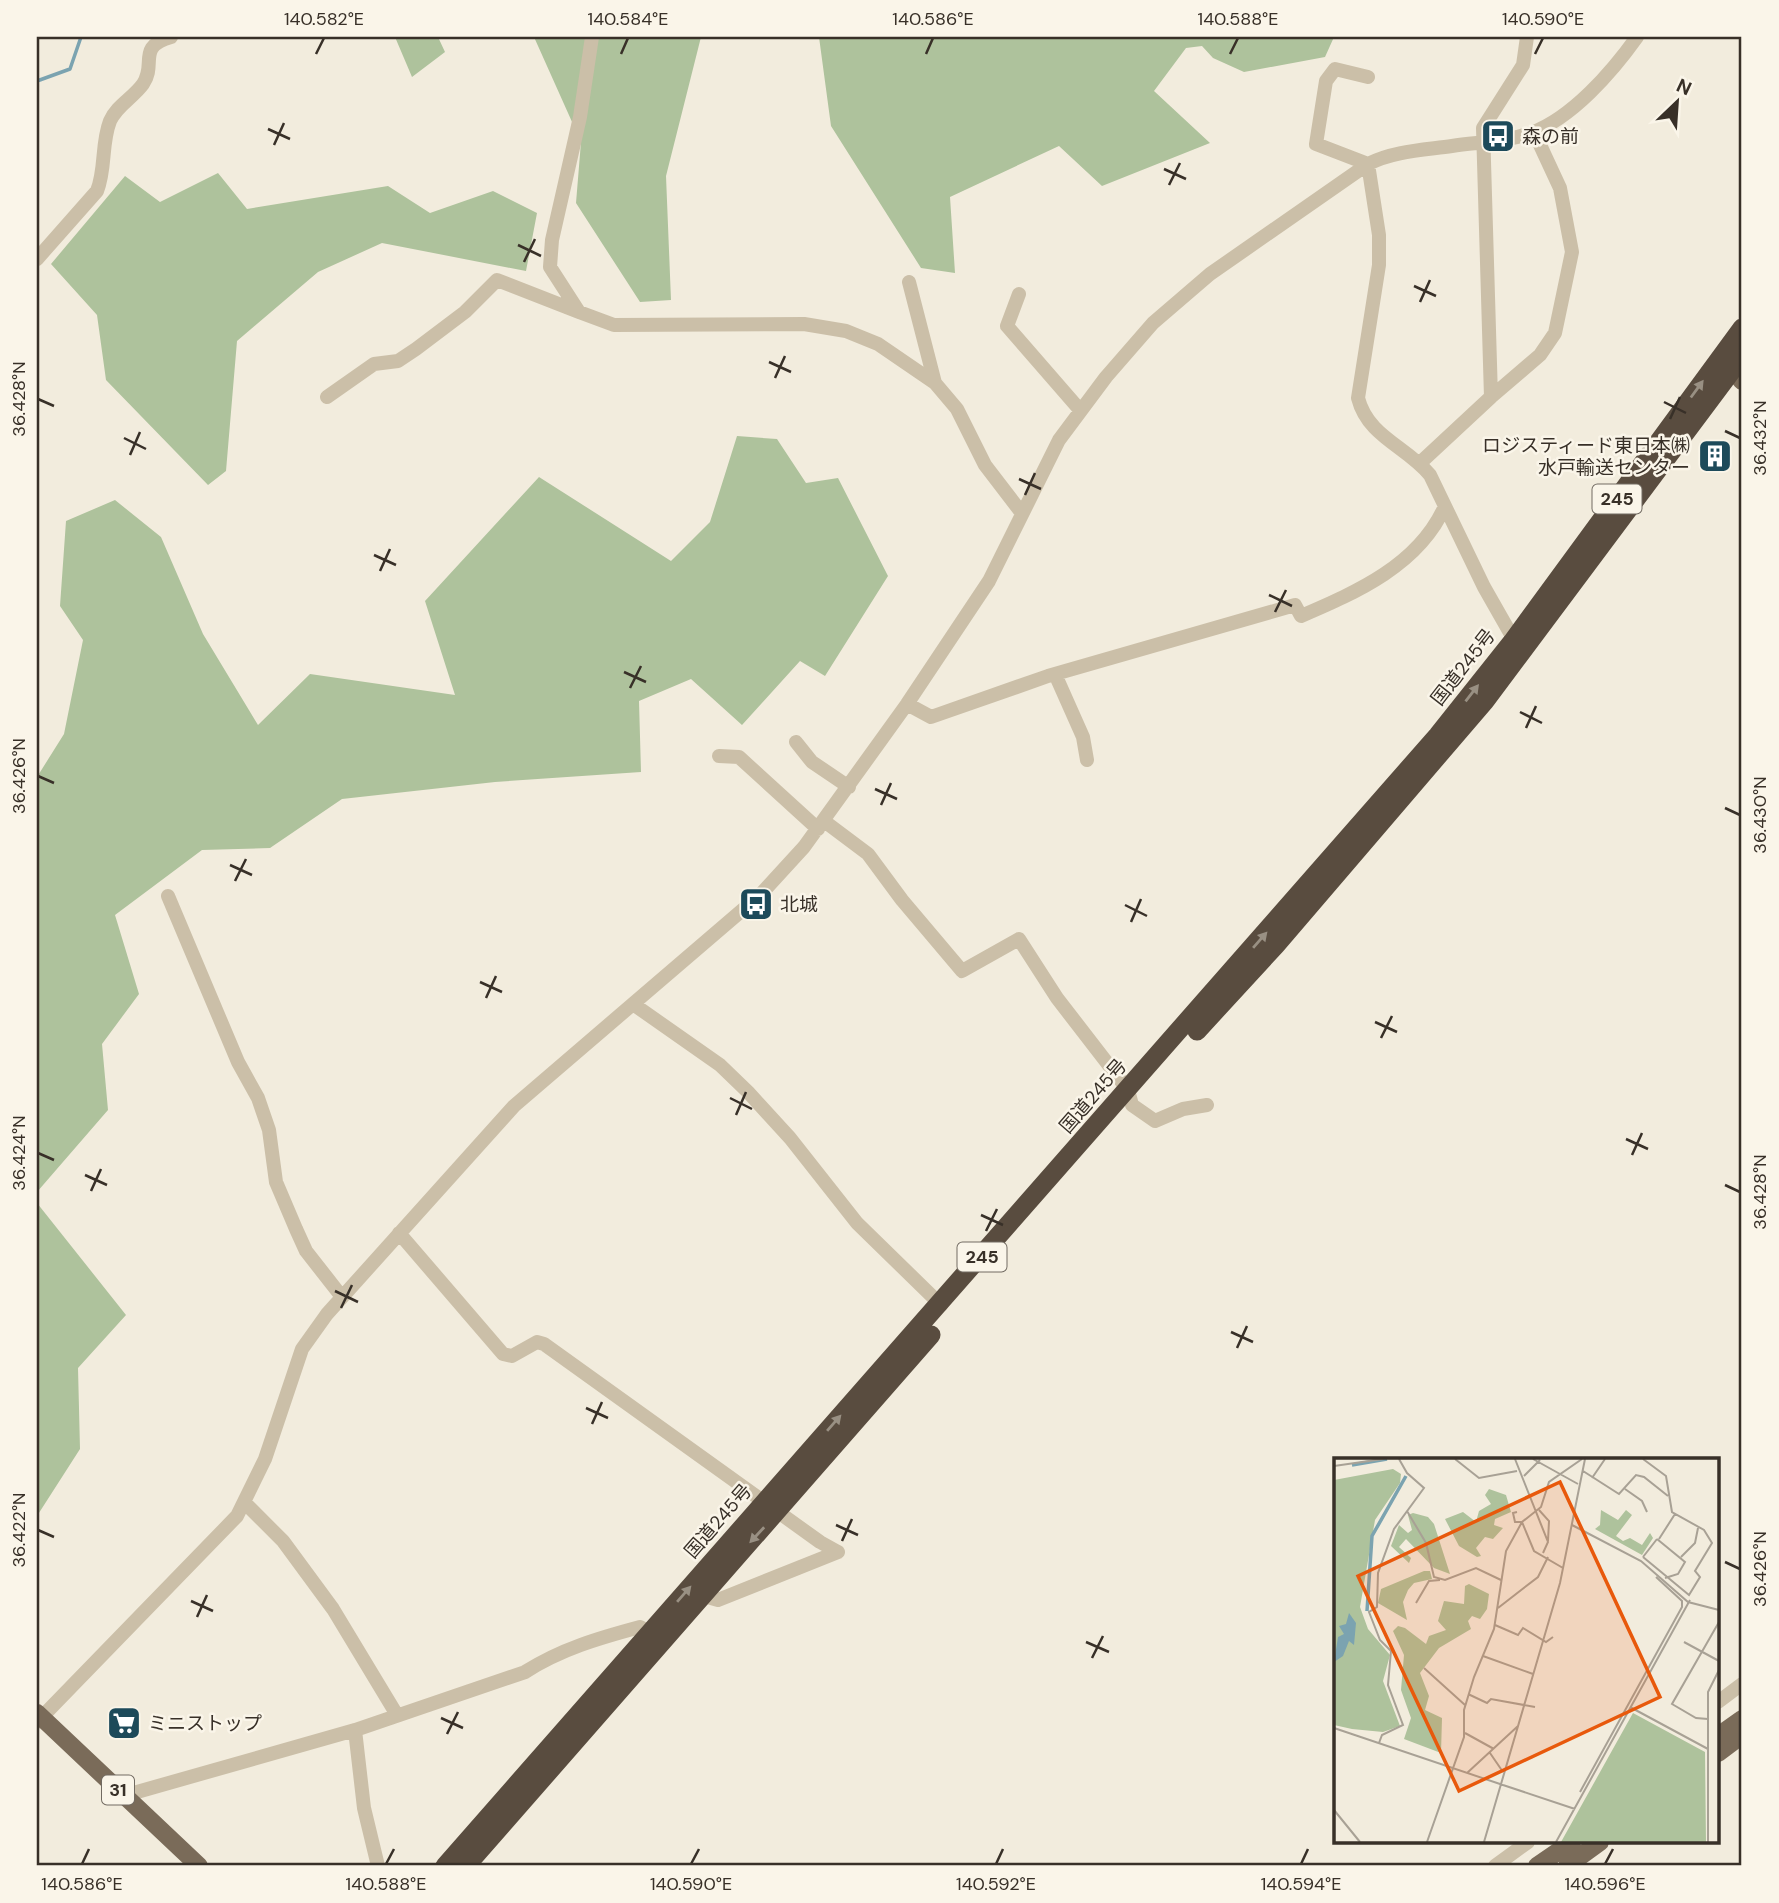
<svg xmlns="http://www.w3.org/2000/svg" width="1779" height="1903" viewBox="0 0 1779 1903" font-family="'DM Sans','Noto Sans JP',sans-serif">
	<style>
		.green { fill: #aec29c }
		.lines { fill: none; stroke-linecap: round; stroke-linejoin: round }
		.stream { stroke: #7ba3b0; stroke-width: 3.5 }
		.minor { stroke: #cbbfa8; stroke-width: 14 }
		.major { stroke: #7a6b59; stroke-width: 18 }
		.highway { stroke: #594c3f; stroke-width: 19 }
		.oneway { fill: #999083 }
		.ticks { fill: none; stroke: #383028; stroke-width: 2.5 }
		.labels { text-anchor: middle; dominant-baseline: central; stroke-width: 5; stroke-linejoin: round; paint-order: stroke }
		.shield { fill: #faf5e9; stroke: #726b62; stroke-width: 2 }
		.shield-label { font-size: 18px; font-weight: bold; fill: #383028 }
		.poi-label { font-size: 19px; fill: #383028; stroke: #faf5e9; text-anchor: start }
		.street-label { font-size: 19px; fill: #383028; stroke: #faf5e9 }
		.inset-river { fill: none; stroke: #7ba3b0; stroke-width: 3.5 }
		.inset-road { fill: none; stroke: #a8a195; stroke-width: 2 }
		.view { fill: #e8590c; fill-opacity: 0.15; stroke: #e8590c; stroke-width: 3.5 }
		.inset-edge { fill: none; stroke: #383028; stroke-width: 3.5 }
		.neatline { fill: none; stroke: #383028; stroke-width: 2.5 }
		.ticks-label { font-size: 18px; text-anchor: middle; fill: #383028 }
	</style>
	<rect width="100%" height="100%" fill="#f2ecdd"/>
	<!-- green -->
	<path class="green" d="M395,37H438L445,52L412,77Z
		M534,37H701L666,176L671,300L640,302L576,203L581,142Z
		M819,37H1334L1325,57L1244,72L1213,58L1202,46L1186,48L1154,91L1210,143L1102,186L1059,146L950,197L955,273L921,268L831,126Z
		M218,173L247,209L388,186L430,213L493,191L537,213L526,271L382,243L318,272L237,341L226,471L208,485L106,380L97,315L51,264L125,176L160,202Z
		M737,436L777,439L806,483L838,478L888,576L825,676L800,661L742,725L691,679L639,701L641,772L495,782L342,799L270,848L202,850L115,915L139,994L102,1044L108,1110L37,1192V777L64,734L83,640L60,606L66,521L115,500L161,537L203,634L258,725L310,674L455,695L425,601L539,477L671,561L710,522Z
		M37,1203L126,1315L78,1368L80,1449L37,1516Z"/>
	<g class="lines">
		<!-- stream -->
		<path class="stream" d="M37,81L70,69L81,37"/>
		<!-- minor -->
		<path class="minor" d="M592,37L580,117L552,240L550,267L579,312L614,325L804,324L846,331L878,344L935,383L957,409L985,465L1021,512
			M1368,77L1335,69L1326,81L1316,144L1368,164L1379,235V265L1358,398C1368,437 1406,446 1430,475L1484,587L1517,645
			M37,259L97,191C106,169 101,144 110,121C117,105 133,98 143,84C157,64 136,47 171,37
			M909,282L935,383
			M1019,294L1007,326L1080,410
			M327,397L374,364L398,361L416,349L465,312L497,280L579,312
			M1491,397L1540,355L1555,333L1572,252L1560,188L1534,132
			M1420,463L1491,397L1483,128L1523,65L1527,37
			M1055,674L1083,737L1087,760
			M907,704L931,717L1048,676L1295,605L1301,616C1357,592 1419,565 1445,506
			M796,742L812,762L849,787
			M719,756L739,757L818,829
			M824,821L868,854L902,900L962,971L1019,939L1057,998L1128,1090L1132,1105L1155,1121L1183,1109L1207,1105
			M168,896L238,1062L258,1098L269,1130L276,1182L296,1229L306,1251L342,1297
			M633,1004L720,1065L748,1092L790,1138L857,1223L941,1305
			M399,1233L503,1354L512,1356L537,1342L544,1344L820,1542L838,1552
			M245,1503L283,1541L333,1609L397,1715
			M704,1596L718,1600L838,1552
			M1718,1702L1742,1684
			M37,1722L237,1516L265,1459L302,1349L327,1314L514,1106L761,894L804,847L907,704L989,581L1059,440L1106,377L1153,323L1210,274L1368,164C1393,151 1424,150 1452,146C1478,142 1506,142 1531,133C1572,118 1612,72 1637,37
			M355,1730L364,1808L378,1866
			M127,1799L137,1792L355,1730L525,1672C561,1649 599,1638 640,1627L650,1632
			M1495,1866L1528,1842"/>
		<!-- major -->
		<path class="major" d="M1724,359L1742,381
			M37,1713L199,1866
			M1718,1736L1742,1719
			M1718,1753L1742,1735
			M1537,1866L1572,1842
			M1567,1866L1600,1842"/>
		<!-- highway -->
		<path class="highway" d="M1197,1031L1276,945L1485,701L1742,357
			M445,1866L1438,735L1512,642L1742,328
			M466,1866L931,1335"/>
	</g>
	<!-- one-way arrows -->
	<defs><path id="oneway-solid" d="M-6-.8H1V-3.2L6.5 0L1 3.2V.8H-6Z" transform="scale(1.75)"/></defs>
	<g class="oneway">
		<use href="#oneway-solid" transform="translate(1697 389) rotate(-54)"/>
		<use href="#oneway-solid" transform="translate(1472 693) rotate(-52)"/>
		<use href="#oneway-solid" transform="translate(1260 940) rotate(-49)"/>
		<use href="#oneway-solid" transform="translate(834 1423) rotate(-49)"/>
		<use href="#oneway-solid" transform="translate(757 1535) rotate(133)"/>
		<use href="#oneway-solid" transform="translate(684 1594) rotate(-49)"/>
	</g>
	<!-- ticks -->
	<path class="ticks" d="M316,54L324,38M621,54L628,38M926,54L933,38M1230,54L1238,38M1535,54L1543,38M268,129L290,139M274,145L284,123M1164,169L1186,179M1169,185L1180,163M518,245L541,256M524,262L535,239M1414,286L1436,296M1420,302L1430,280M769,362L791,372M775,378L785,356M38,399L54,406M1664,402L1686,413M1670,419L1680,397M1725,431L1740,438M124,438L146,449M130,455L140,432M1019,479L1041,489M1025,495L1035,473M374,555L396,565M380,571L390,549M1269,595L1292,606M1275,612L1286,590M624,672L646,682M630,688L641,666M1520,712L1542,723M1526,728L1536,706M38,776L54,783M875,789L897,799M881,805L891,783M1725,808L1740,815M230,865L252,875M235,881L246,859M1125,905L1147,916M1131,922L1141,899M480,982L502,992M486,998L496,976M1375,1022L1397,1032M1381,1038L1392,1016M730,1098L752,1109M736,1115L746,1092M1626,1139L1648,1149M38,1153L54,1160M1632,1155L1642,1133M85,1175L107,1185M1725,1185L1740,1192M91,1191L101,1169M981,1215L1003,1225M986,1231L997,1209M335,1291L358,1302M341,1308L352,1285M1231,1332L1253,1342M1237,1348L1247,1326M586,1408L608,1418M592,1424L602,1402M836,1525L858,1535M38,1530L54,1537M842,1541L852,1519M1725,1562L1740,1569M191,1601L213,1611M197,1617L207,1595M1086,1642L1109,1652M1092,1658L1103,1636M441,1718L463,1728M447,1734L458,1712M82,1864L89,1849M386,1864L394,1849M691,1864L699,1849M996,1864L1003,1849M1301,1864L1308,1849M1605,1864L1613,1849"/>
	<!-- icons -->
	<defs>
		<g id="bus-square" transform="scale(1.75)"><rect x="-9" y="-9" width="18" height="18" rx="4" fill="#1d4a5a" stroke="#faf5e9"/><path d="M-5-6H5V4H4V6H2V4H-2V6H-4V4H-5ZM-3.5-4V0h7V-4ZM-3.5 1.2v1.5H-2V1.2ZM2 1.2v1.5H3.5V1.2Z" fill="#fff"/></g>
		<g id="building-square" transform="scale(1.75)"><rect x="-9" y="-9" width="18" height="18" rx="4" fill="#1d4a5a" stroke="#faf5e9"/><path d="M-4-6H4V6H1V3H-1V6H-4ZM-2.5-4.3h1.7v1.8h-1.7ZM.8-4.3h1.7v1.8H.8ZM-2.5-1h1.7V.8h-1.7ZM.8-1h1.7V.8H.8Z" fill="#fff"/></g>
		<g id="supermarket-square" transform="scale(1.75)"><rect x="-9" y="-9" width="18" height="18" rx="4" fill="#1d4a5a" stroke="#faf5e9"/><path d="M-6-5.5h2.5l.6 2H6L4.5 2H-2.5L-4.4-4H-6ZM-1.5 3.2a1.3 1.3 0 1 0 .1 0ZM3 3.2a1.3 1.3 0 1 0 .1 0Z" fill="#fff"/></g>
	</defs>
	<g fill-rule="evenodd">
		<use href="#bus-square" x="1498" y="136"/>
		<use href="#building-square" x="1715" y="456"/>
		<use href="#bus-square" x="756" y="904"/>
		<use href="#supermarket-square" x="124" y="1723"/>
	</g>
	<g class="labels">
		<!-- shield labels -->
		<g class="shield">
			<rect x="1592.5" y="484.5" width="49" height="29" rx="5"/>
			<rect x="957.5" y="1242.5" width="49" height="29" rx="5"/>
			<rect x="102" y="1775.5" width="32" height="29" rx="5"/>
		</g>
		<g class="shield-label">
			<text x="1617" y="499">245</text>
			<text x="982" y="1257">245</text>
			<text x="118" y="1790">31</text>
		</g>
		<!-- poi labels -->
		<g class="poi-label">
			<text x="1522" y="136">森の前</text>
			<text x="1690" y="445" text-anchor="end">ロジスティード東日本㈱<tspan x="1690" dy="22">水戸輸送センター</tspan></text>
			<text x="780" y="904">北城</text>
			<text x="148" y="1723">ミニストップ</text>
		</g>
		<!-- street labels -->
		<g class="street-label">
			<text transform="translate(1463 667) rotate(-52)">国道245号</text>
			<text transform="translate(1093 1096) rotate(-49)">国道245号</text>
			<text transform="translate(718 1521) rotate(-49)">国道245号</text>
		</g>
	</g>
	<!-- overview -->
	<g transform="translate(1334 1458)">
		<rect width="385" height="385" fill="#f2ecdd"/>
		<path d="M59,11L67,16L66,25L41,62L26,149L34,171L56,197L49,223L66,268L49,274L18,271L0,267V22ZM155,31L172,37L177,54L161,61L160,67L169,70L159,81L151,79L142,90L147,98L143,99L125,88L111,61L129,54L142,64L145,53L157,46L151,37ZM267,52L284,62L292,52L298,57L282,78L289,83L296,80L308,87L316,75L319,80L308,97L261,71L266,67ZM79,55L94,59L100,66L116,116L100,110L72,81L65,89L77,100L75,105L57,88L65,67L74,75L78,72L74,57ZM90,113H96L98,121L80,125L74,132L69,144L73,162L44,145L47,131ZM135,126L155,136L153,151L146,161L138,158L134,163L137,171L105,190L86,215L95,238L91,252L108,260L107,295L70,281L77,260L67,232L70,197L59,173L64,168L71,170L92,186L95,178L112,172L104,163L110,143L130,146L131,128ZM299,255L371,294L372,384H227Z" fill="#aec29c"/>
		<path d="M15,155L22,165L20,187L15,183L9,198L0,204L4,179L10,176L5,168L12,166Z" fill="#7ba3b0"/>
		<path class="inset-river" d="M18,7L53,1M33,153L38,78L72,18"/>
		<path class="inset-road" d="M121,1L145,20L183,13M181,1L214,84L209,95M199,1L244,26M0,8L49,1M249,13L285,36L302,17L310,19L334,38M190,18L206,2M258,20L271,1M291,31L308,43L313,54M205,52L215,63L214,83M73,53L92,85L100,119L111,122L142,110L167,122M183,54L179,55L181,64H188L200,93L229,110M238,67L307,103L354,144L385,152M323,81L351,104L344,116L331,120M325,81L341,56M309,99L355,137L366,119L361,113L378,85L370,72L338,54L332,18L309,1M309,99L323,81M347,99L361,85L364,70M82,145L95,123L106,122M164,150L204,119L214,99M161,167L184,177L189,170L212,184L219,179M350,184L385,203M149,198L199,216M90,210L131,247M134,236L153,245L157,241L201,249M296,249L374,291M374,261L362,260L338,246L385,164M0,270L169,327M131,275L160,291M45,285L48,277L69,267L54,227L57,193L46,182L35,154L43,149L44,115L60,71L90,30L73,15L65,1M156,295L169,314M133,315L184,268M169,327L241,351M246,334L348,149V143L322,119M0,352L26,384M93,384L130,279V252L140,219L160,171L172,93L188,64L207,49L215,24L248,1M150,384L226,125L251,1M222,384L356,142M374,384V234L385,212"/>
		<path class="view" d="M226,24L326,239L125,333L24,118Z"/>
		<rect width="385" height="385" class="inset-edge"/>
	</g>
	<!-- border -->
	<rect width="1779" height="1903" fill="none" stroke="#faf5e9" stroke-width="77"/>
	<!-- north arrow -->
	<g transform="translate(1677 102) rotate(25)" stroke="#faf5e9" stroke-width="5" paint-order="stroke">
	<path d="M0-5L12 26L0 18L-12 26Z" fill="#383028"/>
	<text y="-10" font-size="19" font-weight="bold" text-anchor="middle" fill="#383028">N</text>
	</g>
	<rect x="38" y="38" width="1702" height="1826" class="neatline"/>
	<g class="ticks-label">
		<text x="324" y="25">140.582°E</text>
		<text x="628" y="25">140.584°E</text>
		<text x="933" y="25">140.586°E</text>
		<text x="1238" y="25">140.588°E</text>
		<text x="1543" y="25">140.590°E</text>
		<text transform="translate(19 399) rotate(-90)" y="6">36.428°N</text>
		<text transform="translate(1760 438) rotate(-90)" y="6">36.432°N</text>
		<text transform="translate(19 776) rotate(-90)" y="6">36.426°N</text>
		<text transform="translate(1760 815) rotate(-90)" y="6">36.430°N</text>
		<text transform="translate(19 1153) rotate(-90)" y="6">36.424°N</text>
		<text transform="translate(1760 1192) rotate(-90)" y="6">36.428°N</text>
		<text transform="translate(19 1530) rotate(-90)" y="6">36.422°N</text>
		<text transform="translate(1760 1569) rotate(-90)" y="6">36.426°N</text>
		<text x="82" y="1890">140.586°E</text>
		<text x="386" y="1890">140.588°E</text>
		<text x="691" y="1890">140.590°E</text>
		<text x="996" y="1890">140.592°E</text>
		<text x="1301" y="1890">140.594°E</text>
		<text x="1605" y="1890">140.596°E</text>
	</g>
</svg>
